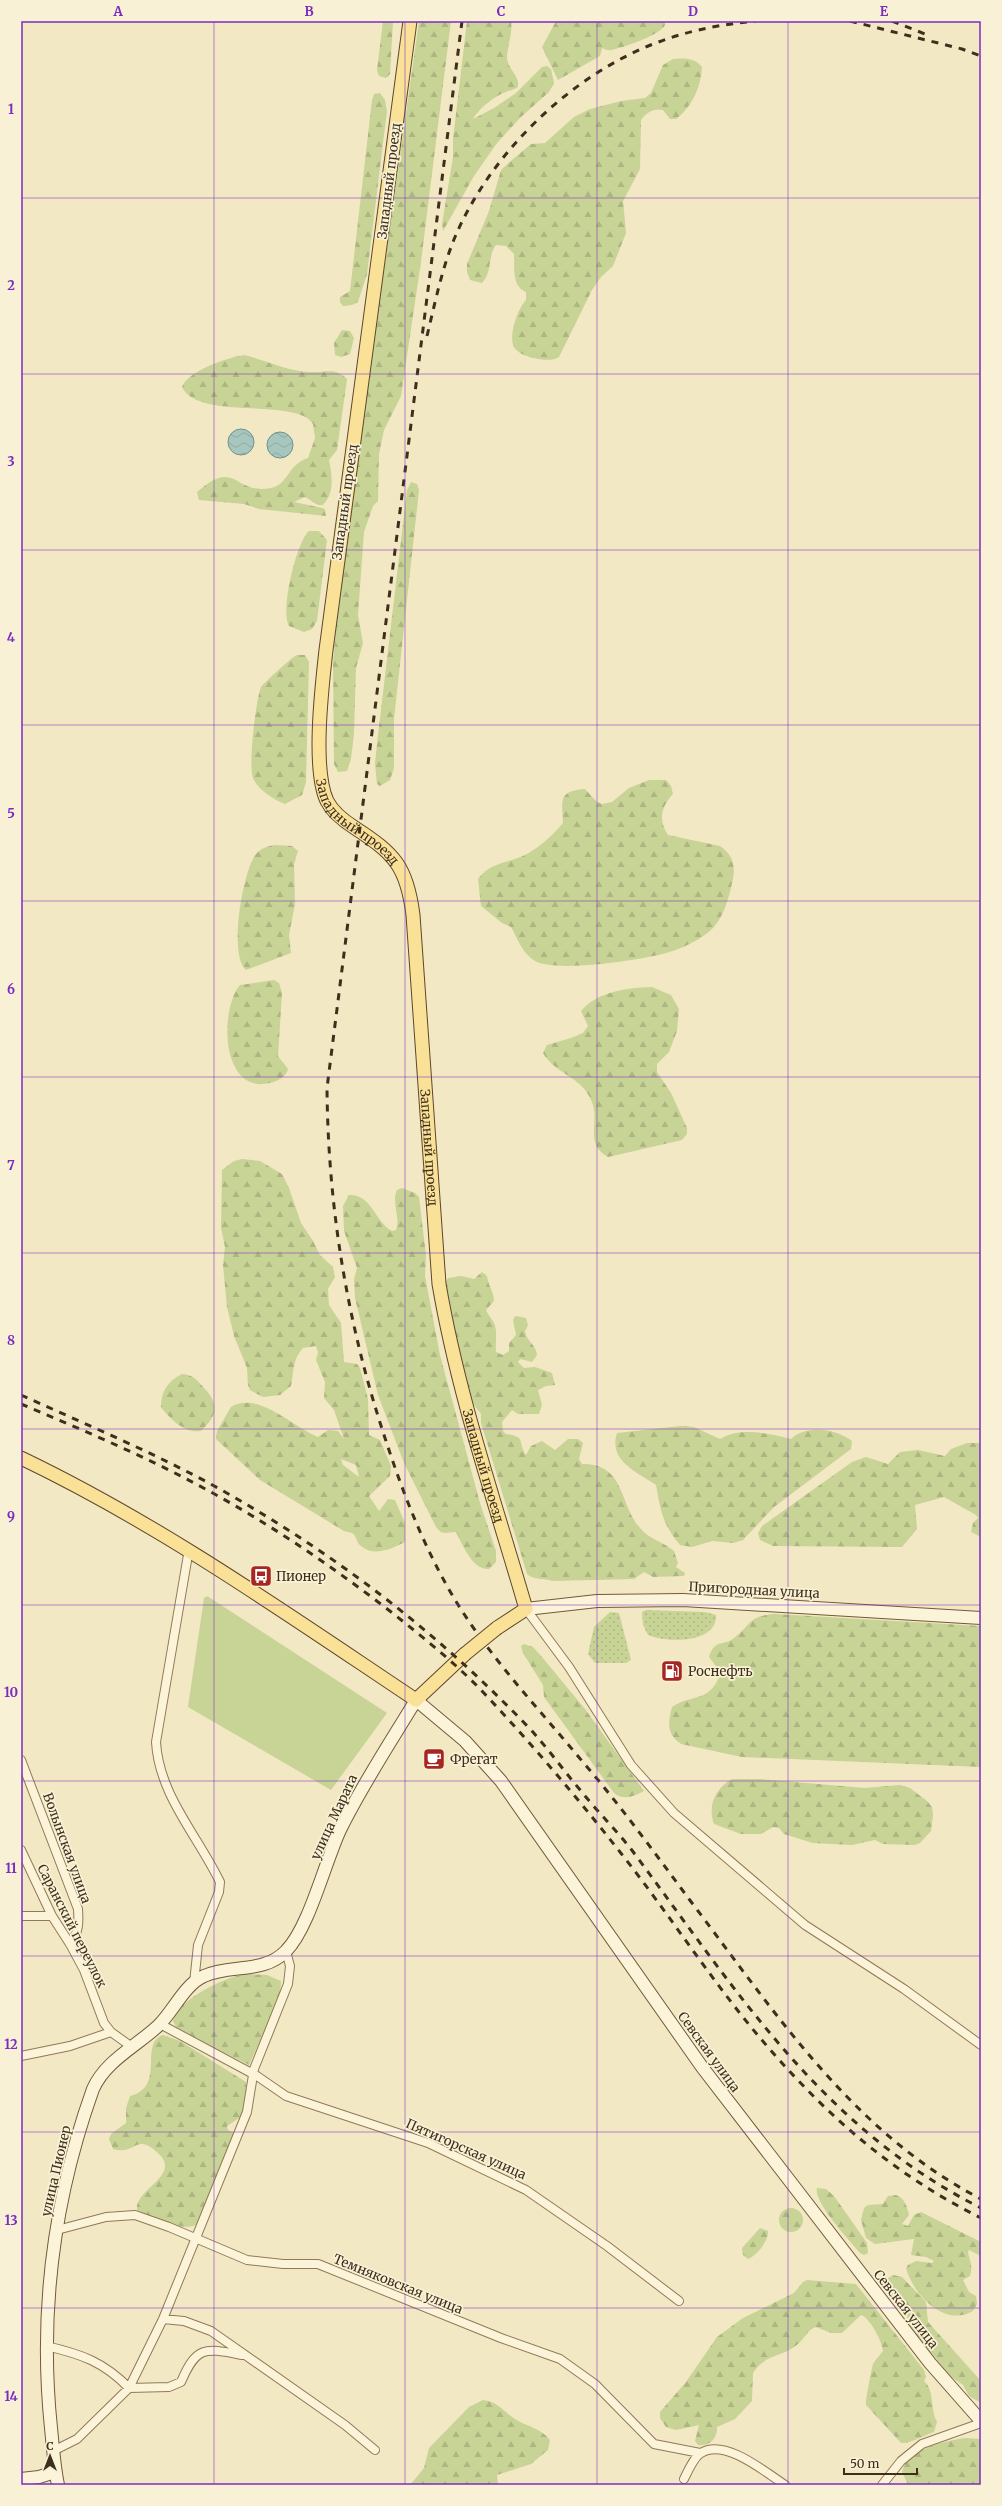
<svg xmlns="http://www.w3.org/2000/svg" width="1002" height="2506" viewBox="0 0 1002 2506" font-family="Merriweather,serif">
	<style>
		.green { fill: url(#green-dots) }
		.forest { fill: url(#forest-firs); fill-rule: evenodd }
		.pitch { fill: #c8d396 }
		.water { fill: url(#water-waves); stroke: #6b958d }
		.lines { fill: none; stroke-linecap: round; stroke-linejoin: round }
		.street-casing { stroke: #907958; stroke-width: 10 }
		.secondary-casing { stroke: #725a3b; stroke-width: 14 }
		.primary-casing { stroke: #5e462c; stroke-width: 15 }
		.street { stroke: #fcf4d9; stroke-width: 8 }
		.secondary { stroke: #fcf4d9; stroke-width: 12 }
		.primary { stroke: #f9e198; stroke-width: 13 }
		.rail { stroke: #3e2f1d; stroke-width: 3; stroke-dasharray: 7 7; stroke-linecap: butt }
		.primary-bridge-casing { stroke: #5e462c; stroke-width: 15; stroke-linecap: butt }
		.primary-bridge { stroke: #f9e198; stroke-width: 13 }
		.grid { fill: none; stroke: #7b2cbf; stroke-width: 1; stroke-opacity: 0.55 }
		.labels { text-anchor: middle; dominant-baseline: central; stroke-width: 3.5; stroke-linejoin: round; paint-order: stroke }
		.street-label { font-size: 13px; fill: #3e2f1d; stroke: #f9f1d5 }
		.poi-label { font-size: 13px; fill: #3e2f1d; stroke: #f9f1d5; text-anchor: start }
		.neatline { fill: none; stroke: #7b2cbf; stroke-width: 1.5 }
		.grid-label { font-size: 13px; text-anchor: middle; font-weight: bold; fill: #7b2cbf }
	</style>
	<defs>
		<pattern id="green-dots" width="8" height="8" patternUnits="userSpaceOnUse"><rect width="8" height="8" fill="#c8d396"/><path d="M2 2h.1M6 6h.1" fill="none" stroke="#adb581" stroke-width="1.8" stroke-linecap="round"/></pattern>
		<pattern id="forest-firs" width="22" height="20" patternUnits="userSpaceOnUse"><rect width="22" height="20" fill="#c8d396"/><path d="M5 1l3.5 6h-7zM16 11l3.5 6h-7z" fill="#adb581"/></pattern>
		<pattern id="water-waves" width="16" height="10" patternUnits="userSpaceOnUse"><rect width="16" height="10" fill="#a6c6be"/><path d="M0 5q4-4 8 0t8 0" fill="none" stroke="#90aaa3"/></pattern>
	</defs>
	<rect width="100%" height="100%" fill="#f3e8c4"/>
	<!-- green -->
	<path class="green" d="M646,1610L705,1612L716,1615C717,1644 666,1643 648,1635L643,1625L642,1612Z
		M610,1612L619,1613L631,1660L626,1663H595L588,1654L594,1627Z"/>
	<!-- forest -->
	<path class="forest" d="M383,21H393L390,74L386,78L379,76L377,70Z
		M419,21H451L421,262L401,396L384,430L379,454L378,501L373,506L364,532L358,615L363,643L356,668L354,734L351,759L347,771L338,772L334,764L333,662L341,573Z
		M467,21H511C513,34 507,46 507,58C508,70 520,75 518,87C514,90 511,90 506,92C495,96 479,108 473,119L494,108L516,93L542,67L547,66L551,69L554,83L549,92L521,117L497,143L474,176L443,231L442,224L453,157V139Z
		M556,21H664L665,25C661,35 622,48 611,50C608,51 605,49 602,48L600,56L558,80L542,47Z
		M673,59C685,58 695,58 702,67C701,87 692,107 676,119H670L663,110C654,108 647,112 641,120L640,169L623,201L626,233L613,266L601,277L592,290L559,357C549,364 519,357 514,347C508,336 518,308 526,300V292C511,286 515,267 514,254L506,246L496,245C487,257 493,271 482,283L470,280L467,272V264L489,211L501,170L512,160L531,144L545,143L574,117L590,109L621,101L645,98L651,93L663,65Z
		M380,93L385,100L387,111L367,274L358,302L352,305L343,306L340,302V297L350,291L372,100L374,94Z
		M342,330L350,331L354,338L350,354L341,357L335,355L334,343Z
		M244,355C266,360 287,371 310,372C326,373 335,367 347,379L337,450L329,460C332,475 335,493 323,505H318L305,497L294,502L322,508L325,509L326,516L259,509L244,504L199,500L197,492C237,457 233,495 271,488C288,485 288,464 308,458L315,438L313,424C297,397 197,421 182,387C189,370 227,358 244,355Z
		M411,482L417,484L419,490L394,719V768L390,780L380,786L377,784L375,763L378,735L407,490Z
		M309,531H319L327,540L317,621L312,629L304,632L289,626C280,612 296,542 309,531Z
		M297,655H305L309,662L306,782L302,795L285,804C274,800 257,789 253,778C248,765 256,699 261,687C263,684 293,656 297,655Z
		M649,780H666L671,786L673,794C661,807 658,820 668,835L720,846C734,855 736,868 732,883C729,898 724,915 714,927C703,939 681,949 666,953C642,960 556,973 535,961C522,953 518,939 511,927L502,923L481,906L478,879C490,862 510,863 527,854C541,846 553,835 563,823C562,800 558,791 585,789L597,802L602,804L612,802L629,788Z
		M275,845L292,846L298,851L294,864L295,904L289,935L291,953L246,970C228,955 243,870 256,854C261,848 268,846 275,845Z
		M274,980L279,983L282,993L278,1056L288,1069C286,1077 278,1081 270,1083C221,1095 219,1010 240,985Z
		M652,987L671,995L679,1009L677,1031L669,1052L657,1064V1072L671,1093L687,1128V1134L682,1140L608,1157C584,1144 600,1123 592,1102C582,1076 556,1075 543,1053L547,1045L571,1038L583,1033L588,1026L581,1011C598,991 627,988 652,987Z
		M242,1159L260,1161L282,1174L289,1188L301,1223L313,1241L320,1255L333,1267L335,1277L328,1289L329,1305L341,1323L344,1362L357,1364L360,1368L368,1399L369,1435L380,1440L391,1466L390,1476L369,1496L379,1511L388,1499L395,1500L405,1523V1542C391,1549 374,1557 361,1546C356,1542 357,1536 352,1533L344,1531L260,1480L216,1439L217,1431L231,1407C257,1390 294,1428 318,1437L328,1430L338,1431L344,1439L334,1410L324,1398L325,1382L316,1360L318,1352L316,1346L303,1348C292,1360 294,1372 291,1386L280,1395L263,1397L250,1390L248,1385L247,1368L234,1336L227,1307L223,1265L225,1247L221,1228L222,1170L234,1161ZM341,1459L356,1465L359,1477L343,1465Z
		M402,1188L415,1193L419,1197L426,1255L425,1276L440,1355L480,1503L496,1551V1562L489,1569C472,1570 463,1545 456,1532C445,1532 443,1536 436,1527L404,1463L378,1395L355,1298L354,1279L357,1268L344,1231L343,1206L349,1195C372,1194 374,1221 392,1231L396,1230C401,1217 391,1203 397,1190Z
		M482,1272L487,1276C488,1285 494,1292 494,1301L486,1310C488,1315 492,1319 494,1323C498,1332 495,1343 496,1352L503,1355L509,1351V1343L516,1335L513,1320L515,1316L526,1318L528,1325L525,1331C526,1341 536,1344 537,1355L532,1362L520,1359L518,1362L524,1368L535,1367L552,1373L555,1385L546,1386L538,1390L542,1405L539,1414H518L512,1410L502,1422L503,1431L506,1434C527,1437 517,1442 526,1455L531,1446L542,1441L555,1450L568,1439H578L583,1443L579,1459L582,1464C626,1463 619,1506 641,1529C649,1539 664,1542 674,1551L678,1563L676,1567L685,1573L684,1576L653,1577L644,1572L634,1579L552,1581C544,1578 533,1580 527,1574L481,1423V1414L471,1401L457,1352L445,1283L448,1278L462,1276L474,1279Z
		M182,1374C195,1375 197,1381 205,1389C220,1405 216,1417 201,1431C185,1434 169,1418 161,1407C161,1391 168,1381 182,1374Z
		M680,1426L694,1427L720,1439C740,1427 769,1433 791,1439C806,1424 837,1429 852,1441L851,1449L774,1507L743,1540L733,1543L712,1541L692,1547L680,1545C662,1523 661,1512 656,1485C637,1472 608,1461 617,1433Z
		M967,1443H981V1537L971,1532L973,1523L978,1518L976,1515L944,1497L915,1505L917,1529L902,1547L773,1546L760,1540L758,1533L762,1526L852,1462L866,1457L888,1464L900,1452L918,1450L945,1456L951,1449Z
		M775,1614L981,1626V1767L742,1757L681,1744C666,1733 668,1724 672,1707C693,1693 709,1704 721,1673L709,1657C715,1638 723,1647 734,1638C753,1623 748,1616 775,1614Z
		M524,1644L533,1647L542,1657L585,1709L644,1791C635,1796 623,1801 614,1793L544,1697L543,1685L523,1653L521,1646Z
		M732,1779H760L865,1788L900,1785L910,1788L927,1801L932,1807L933,1815L931,1831L920,1843L915,1845L883,1844L875,1840L852,1845L813,1843L784,1834L779,1828L773,1827L761,1834H741L714,1824C707,1805 716,1788 732,1779Z
		M246,1974L267,1975L281,1981L280,1996L249,2065L177,2029L173,2021C178,1999 225,1977 246,1974Z
		M163,2035L180,2041L246,2082L247,2098L242,2116L227,2126L228,2130L234,2133L199,2224C179,2233 155,2218 137,2210C134,2190 180,2176 160,2155C135,2130 137,2156 113,2149L109,2139L111,2134L126,2123V2108L130,2096C167,2087 138,2043 163,2035Z
		M817,2188L826,2189L834,2196L867,2243L868,2253L864,2255L860,2253C850,2241 813,2202 817,2188Z
		M896,2195C905,2198 907,2207 909,2215L902,2224L908,2226L914,2215L921,2212L981,2242V2256L969,2250L968,2252C970,2262 973,2265 970,2276L963,2280L969,2292L976,2296L977,2304L973,2311C944,2328 913,2294 906,2268L908,2265L916,2261L932,2263L934,2261L926,2257L911,2255L914,2239L875,2244L866,2238L861,2220L864,2208L868,2205L883,2204L888,2196Z
		M779 2220a12 12 0 1 1 24 0a12 12 0 1 1-24 0Z
		M760,2228L768,2231C769,2240 757,2256 748,2259L743,2255L742,2248Z
		M893,2275L902,2277L926,2302L928,2322L981,2381V2403L969,2396L963,2385L950,2376L910,2327L905,2309L890,2294L887,2279Z
		M807,2280L856,2284L924,2370L926,2377L924,2381C935,2391 930,2409 937,2422L934,2432C925,2435 910,2444 901,2443L866,2405C865,2402 872,2367 873,2364C876,2359 880,2355 883,2351C882,2341 870,2318 861,2315L842,2333H831L816,2327C807,2330 805,2338 798,2344C782,2358 766,2353 753,2373L752,2401L735,2419L717,2427C718,2438 709,2447 698,2445L695,2441L699,2425L676,2430L666,2427L660,2418V2412L686,2382L717,2337L743,2318L794,2293L803,2282Z
		M483,2400C497,2401 504,2412 515,2419C526,2426 542,2429 550,2440L548,2450L531,2464L497,2475L498,2485H410L424,2468L429,2448L469,2407Z
		M966,2438L981,2439V2485H908L902,2472C908,2448 945,2441 966,2438Z"/>
	<!-- pitch -->
	<path class="pitch" d="M207,1596L387,1713L331,1790L188,1707L204,1598Z"/>
	<!-- water -->
	<path class="water" d="M228 442a13 13 0 1 1 26 0a13 13 0 1 1-26 0Z
		M267 445a13 13 0 1 1 26 0a13 13 0 1 1-26 0Z"/>
	<g class="lines">
		<!-- street casing -->
		<g class="street-casing">
			<path id="street" d="M189,1549L156,1742C159,1795 198,1836 220,1882L219,1892L198,1945L194,1983
				M526,1609L569,1667L631,1765L674,1813L805,1925L904,1989L981,2045
				M21,1760L78,1909C79,1923 79,1932 70,1944
				M21,1850L52,1916L70,1944L84,1970L104,2023L111,2032L132,2047
				M21,1916H52
				M160,2024L257,2076L286,2096L428,2143L526,2190L607,2246L679,2301
				M21,2056L70,2046L111,2032
				M57,2230L106,2217L135,2215L169,2227L247,2260L283,2264H318L501,2338L560,2359L595,2384L654,2444L700,2453
				M163,2319L184,2321L211,2331L345,2425L375,2450
				M46,2346C81,2354 104,2362 129,2388L169,2387L181,2382C197,2345 205,2348 242,2355
				M53,2451L77,2439L129,2388L163,2319L247,2112L254,2069L288,1984L290,1966L286,1951
				M684,2479C688,2471 694,2457 701,2453C725,2438 765,2472 785,2485
				M882,2485L901,2461L922,2444L981,2423"/>
		</g>
		<!-- secondary casing -->
		<g class="secondary-casing">
			<path id="secondary" d="M526,1609L597,1601L683,1600L981,1618
				M21,2479L39,2477L55,2472
				M58,2485C54,2466 53,2447 51,2428C39,2313 54,2198 93,2089C106,2060 137,2046 159,2025C174,2010 185,1984 204,1976C230,1964 264,1974 286,1951C309,1928 325,1862 340,1830C362,1785 390,1743 416,1700L465,1741L501,1781L702,2067L930,2363L981,2421"/>
		</g>
		<!-- primary casing -->
		<g class="primary-casing">
			<g id="primary">
				<path id="s1" d="M410,21L326,650C322,686 312,769 327,801C333,813 344,821 355,828C395,854 407,867 413,915L439,1284C458,1395 495,1502 526,1609L497,1628"/>
				<path d="M21,1458C161,1525 287,1614 416,1700L465,1654"/>
			</g>
		</g>
		<!-- street -->
		<use href="#street" class="street"/>
		<!-- secondary -->
		<use href="#secondary" class="secondary"/>
		<!-- primary -->
		<use href="#primary" class="primary"/>
		<!-- rail -->
		<path class="rail" d="M462,21L327,1088C328,1210 348,1328 387,1444C405,1499 427,1554 457,1603C493,1661 539,1709 582,1761C620,1805 654,1852 689,1899C775,2012 852,2132 981,2199
			M850,21L962,49L981,56
			M892,21L925,34
			M427,336C435,303 442,268 455,237C492,150 577,69 667,39C696,29 725,24 756,21
			M21,1395C83,1423 147,1450 207,1482C328,1548 437,1631 532,1731C549,1750 564,1771 581,1791C597,1811 615,1829 631,1849C735,1988 820,2127 981,2208
			M21,1404C80,1429 140,1454 196,1484C266,1521 332,1566 395,1615C425,1639 455,1663 482,1691C530,1742 576,1796 620,1852C670,1915 714,1985 767,2046C830,2119 895,2175 981,2218"/>
		<!-- primary-bridge casing -->
		<g class="primary-bridge-casing">
			<path id="primary-bridge" d="M465,1654L497,1628"/>
		</g>
		<!-- primary-bridge -->
		<use href="#primary-bridge" class="primary-bridge"/>
	</g>
	<!-- grid -->
	<path class="grid" d="M214,21V2485M405,21V2485M597,21V2485M788,21V2485M21,198H981M21,374H981M21,550H981M21,725H981M21,901H981M21,1077H981M21,1253H981M21,1429H981M21,1605H981M21,1781H981M21,1956H981M21,2132H981M21,2308H981"/>
	<!-- icons -->
	<defs>
		<g id="bus-square" transform="scale(1.15)"><rect x="-9" y="-9" width="18" height="18" rx="4" fill="#a62721" stroke="#f9f1d5"/><path d="M-5-6H5V4H4V6H2V4H-2V6H-4V4H-5ZM-3.5-4V0h7V-4ZM-3.5 1.2v1.5H-2V1.2ZM2 1.2v1.5H3.5V1.2Z" fill="#fff"/></g>
		<g id="fuel-square" transform="scale(1.15)"><rect x="-9" y="-9" width="18" height="18" rx="4" fill="#a62721" stroke="#f9f1d5"/><path d="M-5.5-6h7V0h2V4h1.3V-2.5L3-4.5l.8-.8L6-3V5H2.5V1h-1V6h-7ZM-4.2-4.7v3.2H.2V-4.7Z" fill="#fff"/></g>
		<g id="cafe-square" transform="scale(1.15)"><rect x="-9" y="-9" width="18" height="18" rx="4" fill="#a62721" stroke="#f9f1d5"/><path d="M-5.5-4.5H6V0H3Q3 3.5 0 3.5H-2.5Q-5.5 3.5-5.5 0ZM3-3.2v2h1.7v-2ZM-6 4.5H4V6H-6Z" fill="#fff"/></g>
	</defs>
	<g fill-rule="evenodd">
		<use href="#bus-square" x="261" y="1576"/>
		<use href="#fuel-square" x="672" y="1671"/>
		<use href="#cafe-square" x="434" y="1759"/>
	</g>
	<g class="labels">
		<!-- street labels -->
		<g class="street-label">
			<text transform="translate(389 181) rotate(-83)">Западный проезд</text>
			<text transform="translate(345 502) rotate(-82)">Западный проезд</text>
			<text stroke="none"><textPath href="#s1" startOffset="822">Западный проезд</textPath></text>
			<text stroke="none"><textPath href="#s1" startOffset="1169">Западный проезд</textPath></text>
			<text stroke="none"><textPath href="#s1" startOffset="1493">Западный проезд</textPath></text>
			<text transform="translate(754 1590) rotate(3)">Пригородная улица</text>
			<text transform="translate(334 1817) rotate(-65)">улица Марата</text>
			<text transform="translate(67 1848) rotate(70)">Волынская улица</text>
			<text transform="translate(72 1926) rotate(63)">Саранский переулок</text>
			<text transform="translate(709 2052) rotate(54)">Севская улица</text>
			<text transform="translate(466 2149) rotate(24)">Пятигорская улица</text>
			<text transform="translate(56 2171) rotate(-77)">улица Пионер</text>
			<text transform="translate(398 2284) rotate(22)">Темняковская улица</text>
			<text transform="translate(906 2309) rotate(52)">Севская улица</text>
		</g>
		<!-- poi labels -->
		<g class="poi-label">
			<text x="276" y="1576">Пионер</text>
			<text x="688" y="1671">Роснефть</text>
			<text x="450" y="1759">Фрегат</text>
		</g>
	</g>
	<!-- border -->
	<rect width="1002" height="2506" fill="none" stroke="#f9f1d5" stroke-width="44"/>
	<!-- north arrow -->
	<g transform="translate(50 2456)" stroke="#f9f1d5" stroke-width="3" paint-order="stroke">
	<path d="M0-3L7 15L0 10L-7 15Z" fill="#3e2f1d"/>
	<text y="-6" font-size="11" font-weight="bold" text-anchor="middle" fill="#3e2f1d">С</text>
	</g>
	<!-- scale -->
	<path d="M844 2468v6h73v-6" fill="none" stroke="#3e2f1d" stroke-width="2"/>
	<text x="850" y="2468" font-size="12" fill="#3e2f1d" stroke="#f9f1d5" stroke-width="3" paint-order="stroke">50 m</text>
	<rect x="22" y="22" width="958" height="2462" class="neatline"/>
	<g class="grid-label">
		<text x="118" y="16">A</text>
		<text x="309" y="16">B</text>
		<text x="501" y="16">C</text>
		<text x="693" y="16">D</text>
		<text x="884" y="16">E</text>
		<text x="11" y="114">1</text>
		<text x="11" y="290">2</text>
		<text x="11" y="466">3</text>
		<text x="11" y="642">4</text>
		<text x="11" y="818">5</text>
		<text x="11" y="994">6</text>
		<text x="11" y="1170">7</text>
		<text x="11" y="1345">8</text>
		<text x="11" y="1521">9</text>
		<text x="11" y="1697">10</text>
		<text x="11" y="1873">11</text>
		<text x="11" y="2049">12</text>
		<text x="11" y="2225">13</text>
		<text x="11" y="2401">14</text>
	</g>
</svg>
